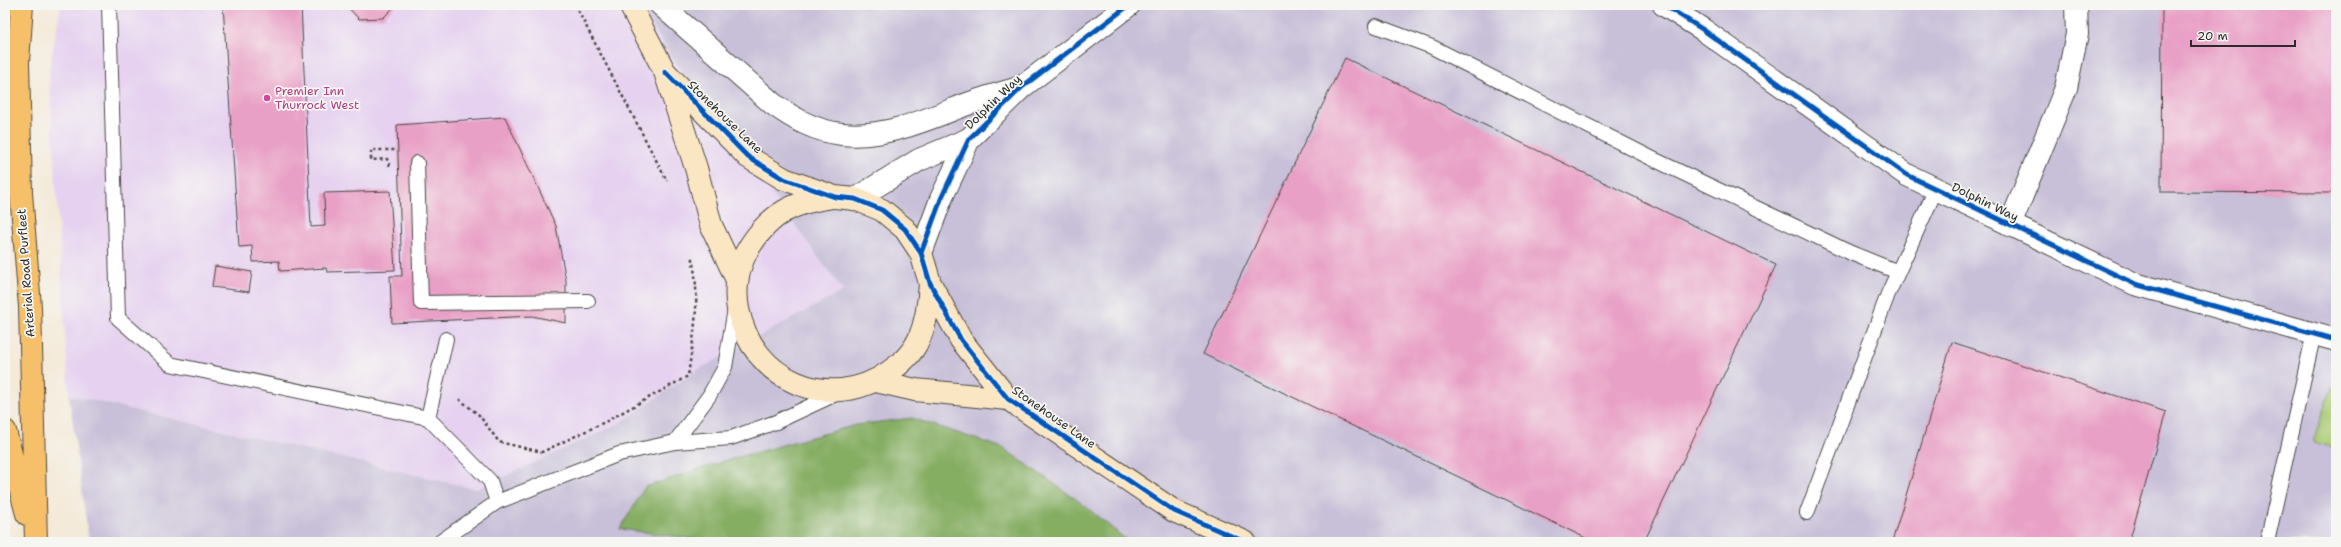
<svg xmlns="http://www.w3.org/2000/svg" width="2341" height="547" viewBox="0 0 2341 547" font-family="'Shantell Sans',sans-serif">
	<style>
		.built { fill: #e6d2f0 }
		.industrial { fill: #c8bfd8 }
		.green { fill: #a8ca72; stroke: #6a7a4e }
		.forest { fill: #86ae64; stroke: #586c48 }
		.building { fill: #e9a0c6 }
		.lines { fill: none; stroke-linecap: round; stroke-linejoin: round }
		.lane-casing { stroke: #494845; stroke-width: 16 }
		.street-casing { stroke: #494845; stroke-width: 24 }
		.secondary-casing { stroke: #494845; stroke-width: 24 }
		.primary-casing { stroke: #494845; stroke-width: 24 }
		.path { stroke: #494845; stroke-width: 2.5; stroke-dasharray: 3 3; stroke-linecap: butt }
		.lane { stroke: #fff; stroke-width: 14 }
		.street { stroke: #fff; stroke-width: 22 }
		.secondary { stroke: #fbe6c4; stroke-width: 22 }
		.primary { stroke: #f6c06b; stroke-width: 22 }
		.cycleway-casing { stroke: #f6f6f2; stroke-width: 8 }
		.cycleway { stroke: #0057b8; stroke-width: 5 }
		.hotel-dot { fill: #d1479c; stroke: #f6f6f2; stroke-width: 1.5 }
		.labels { text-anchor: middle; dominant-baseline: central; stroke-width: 3.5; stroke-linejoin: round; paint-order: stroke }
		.hotel-label { font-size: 12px; fill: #b23c85; stroke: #f6f6f2; text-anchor: start }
		.street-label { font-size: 12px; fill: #2b2b2b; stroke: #f6f6f2 }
	</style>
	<rect width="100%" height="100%" fill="#f6f6f2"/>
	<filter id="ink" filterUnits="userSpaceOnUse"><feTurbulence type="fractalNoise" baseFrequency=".025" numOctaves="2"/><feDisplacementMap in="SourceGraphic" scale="8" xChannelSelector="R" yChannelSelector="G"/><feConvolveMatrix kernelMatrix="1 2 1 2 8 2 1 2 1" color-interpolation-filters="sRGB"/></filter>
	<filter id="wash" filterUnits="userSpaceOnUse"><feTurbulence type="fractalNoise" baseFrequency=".012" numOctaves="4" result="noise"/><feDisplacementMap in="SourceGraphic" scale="16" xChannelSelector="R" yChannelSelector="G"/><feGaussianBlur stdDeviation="0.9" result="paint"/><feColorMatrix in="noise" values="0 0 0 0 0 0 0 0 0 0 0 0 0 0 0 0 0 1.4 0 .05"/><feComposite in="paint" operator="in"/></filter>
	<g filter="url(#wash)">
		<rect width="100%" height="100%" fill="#f4ead9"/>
		<!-- built -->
		<path class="built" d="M61,5H640L671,56L843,291L697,370L618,424L477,489L69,395L49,70Z"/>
		<!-- industrial -->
		<path class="industrial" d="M640,5H2336V542H89L69,395L477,489L618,424L697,370L843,291L671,56Z"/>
		<!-- green -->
		<path class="green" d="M2336,385V449L2313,442L2332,388Z"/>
		<!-- forest -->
		<path class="forest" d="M912,418L1003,448L1080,502L1129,542H717L620,529L645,487L724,461L856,425Z"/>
		<g id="blocks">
			<!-- building -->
			<path class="building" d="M223,5H301L311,227L325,226L324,193L390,191L395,270L327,272L326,268L280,271L279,261L253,262L252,246L239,247Z
				M346,5H396L383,18L359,19Z
				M2162,5H2336V193L2161,192Z
				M1345,58L1776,265L1644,542H1594L1203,354Z
				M505,117L556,226L566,281V323L532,316L392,323L390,276H402L397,125Z
				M215,266L252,272L249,292L212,287Z
				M1952,342L2166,412L2129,542H1892Z"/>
		</g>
	</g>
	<g filter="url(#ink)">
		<use href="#blocks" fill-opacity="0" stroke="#494845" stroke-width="1"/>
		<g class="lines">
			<!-- lane casing -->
			<g class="lane-casing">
				<path id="lane" d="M109,5L118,318L170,364L428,418L490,481L497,502
					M1376,26L1432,47L1649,157L1851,253L1898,272
					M417,163L421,303L588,301
					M428,418L446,339
					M675,442L709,396L725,367L735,309
					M1807,513L1888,294L1936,189
					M440,542L497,502L619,454L675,442L731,438L776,422L840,392
					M2267,542L2314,333"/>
			</g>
			<!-- street casing -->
			<g class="street-casing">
				<path id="street" d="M661,5L773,104C794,119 815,131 842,134C886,139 930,118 970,103C987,97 1005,92 1022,87
					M1664,5L1702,29L1907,175L2135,284L2336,340
					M855,199L919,160L969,139
					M2010,225L2066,88L2077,34L2076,5
					M921,253L941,199L969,139L1022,87L1129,5"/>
			</g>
			<!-- secondary casing -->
			<g class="secondary-casing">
				<path id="secondary" d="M630,5L665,72L696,168L711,225L737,280
					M665,72L748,157L784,179L835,197L855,199L882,210L905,229L921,253L930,283L961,340L1008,399L1174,511L1245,542
					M832,197C794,202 771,213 750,246C738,264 734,288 738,309C752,380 829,414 889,372C901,364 913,352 919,339C927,320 929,303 930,283
					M876,381L915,390L1008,399"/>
			</g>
			<!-- primary casing -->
			<g class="primary-casing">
				<path id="primary" d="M22,5L18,62L21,193L30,307L36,542
					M5,431L27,514"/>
			</g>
			<!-- path -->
			<path class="path" d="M575,5L667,181
				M390,166L387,159L371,160V150H395
				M459,399L479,415L499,442L542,452L605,422L688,376C693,340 702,292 691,256"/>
			<!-- lane -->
			<use href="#lane" class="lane"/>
			<!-- street -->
			<use href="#street" class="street"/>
			<!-- secondary -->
			<use href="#secondary" class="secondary"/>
			<!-- primary -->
			<use href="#primary" class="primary"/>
			<!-- cycleway casing -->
			<g class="cycleway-casing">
				<path id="cycleway" d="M1664,5L1702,29L1907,175L2135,284L2336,340
					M665,72L748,157L784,179L835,197L855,199L882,210L905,229L921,253L930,283L961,340L1008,399L1174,511L1245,542
					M921,253L941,199L969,139L1022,87L1129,5"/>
			</g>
			<!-- cycleway -->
			<use href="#cycleway" class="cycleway"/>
		</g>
	</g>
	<!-- markers -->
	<circle class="hotel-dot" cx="267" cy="98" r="4"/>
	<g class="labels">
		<!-- hotel labels -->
		<g class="hotel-label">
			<text x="275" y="91">Premier Inn<tspan x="275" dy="14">Thurrock West</tspan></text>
		</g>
		<!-- street labels -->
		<g class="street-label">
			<text transform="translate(993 102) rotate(-44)">Dolphin Way</text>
			<text transform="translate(725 117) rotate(44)">Stonehouse Lane</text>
			<text transform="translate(1985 202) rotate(26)">Dolphin Way</text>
			<text transform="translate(26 273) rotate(-94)">Arterial Road Purfleet</text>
			<text transform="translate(1054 417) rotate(35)">Stonehouse Lane</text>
		</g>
	</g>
	<!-- margin -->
	<rect width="2341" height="547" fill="none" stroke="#f6f6f2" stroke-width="20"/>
	<!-- scale -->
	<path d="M2191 40v6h104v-6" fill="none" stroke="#2b2b2b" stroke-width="2"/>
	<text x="2197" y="40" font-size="12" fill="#2b2b2b" stroke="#f6f6f2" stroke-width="3" paint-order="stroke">20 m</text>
</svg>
